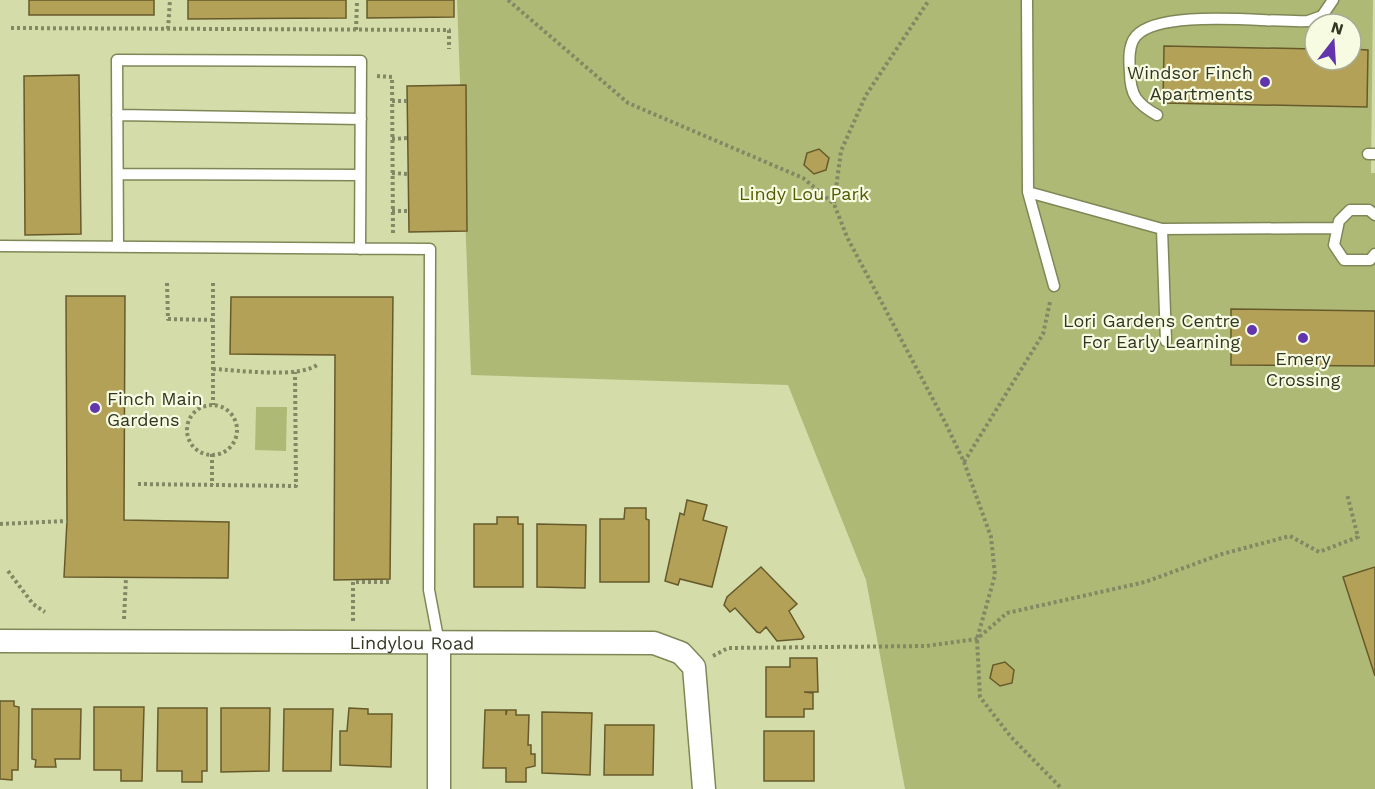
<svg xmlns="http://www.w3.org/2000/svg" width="1375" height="789" viewBox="0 0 1375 789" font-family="'Work Sans',sans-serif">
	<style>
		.green { fill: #afb976; fill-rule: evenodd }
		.building { fill: #b4a158; stroke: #665a2a; stroke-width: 1.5 }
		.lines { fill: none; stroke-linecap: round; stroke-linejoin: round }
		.service-casing { stroke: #808757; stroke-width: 13 }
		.minor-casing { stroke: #808757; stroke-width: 25 }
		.path { stroke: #828864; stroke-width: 4; stroke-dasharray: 3 3; stroke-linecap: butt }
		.service { stroke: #fff; stroke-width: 10 }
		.minor { stroke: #fff; stroke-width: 22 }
		.poi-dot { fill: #6235ad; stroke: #f6fbe1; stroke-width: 2 }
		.labels { text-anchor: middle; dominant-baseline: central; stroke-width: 4.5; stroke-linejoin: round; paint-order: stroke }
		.poi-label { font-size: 18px; fill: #323520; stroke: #f6fbe1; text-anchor: end }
		.park-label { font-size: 18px; fill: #535a00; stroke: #f6fbe1 }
		.street-label { font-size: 18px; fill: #323520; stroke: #f6fbe1 }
	</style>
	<rect width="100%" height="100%" fill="#d4dda9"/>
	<!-- green -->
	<path class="green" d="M457,0H1373L1371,173H1375V789H905L866,580L788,385L471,375ZM1315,24H1351V60H1315Z
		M256,407H287L286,451L255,450Z"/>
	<!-- building -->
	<path class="building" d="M29,0H154V15H29Z
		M188,0H346V18L188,19Z
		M367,0H454V17L367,18Z
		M1164,46L1315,49V60H1351V49L1368,50L1367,107L1163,103Z
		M79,75L81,234L25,235L24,76Z
		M466,85L467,231L409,232L407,86Z
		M819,149L829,158L826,170L814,174L804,165L807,153Z
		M66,296H125L124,520L229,522L228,578L64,577L67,521Z
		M231,297H393L390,579L334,580L335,355L230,354Z
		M1231,309L1375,311V366L1231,365Z
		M687,500L707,505L703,520L727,527L712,587L680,579L678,585L665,581L680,513L684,515Z
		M625,508H646V519L649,520V582H600V519H624Z
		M497,517H518V524H523V587H474V524H497Z
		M537,524L586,525L585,588L537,587Z
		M761,567L797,604L789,611L804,637L802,639L777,641L766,627L760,633L757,632L735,608L730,612L724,605L727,597Z
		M1375,567V676L1343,577Z
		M790,658H817L818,692H804L813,693V709H804V717H766V667H790Z
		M1005,662L1014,670L1012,683L1000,686L990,678L993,665Z
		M0,701H14V706L19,707L18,770H12V780L0,779Z
		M94,707H144L142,781H121V770H94Z
		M158,708H207V771H202V782H182V771H157Z
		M221,708H270L269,771L221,772Z
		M349,708L368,709V714H392L391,767L340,765V731H347Z
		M32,709H81L80,759H55L56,767H35L36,760L32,759Z
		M284,709H333L331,771H283Z
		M485,710H506V715L507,710H516V715H529L528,745H531V754H535V766L526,768V782H506V768H483Z
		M542,712L592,713L590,775L542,773Z
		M605,725H654L653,775H604Z
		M764,731H814V781H764Z"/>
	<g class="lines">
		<!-- service casing -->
		<g class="service-casing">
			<path id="service" d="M1027,0L1028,192L1162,229L1166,341
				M117,115L361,119
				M1157,115C1137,104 1130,95 1130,72C1129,61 1128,45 1136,36C1162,8 1269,23 1308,21L1322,16L1333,0
				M1368,154H1375
				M118,174L360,175
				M1028,192L1054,286
				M1375,215L1369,210H1350L1339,221L1334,245L1344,260H1370L1375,254
				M1162,229L1337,228
				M0,246L430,249L429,590L439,643
				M118,247L117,60L361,61L360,249"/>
		</g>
		<!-- minor casing -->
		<g class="minor-casing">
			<g id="minor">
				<path id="s1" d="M0,641L654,643L681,653L694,667L704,789"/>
				<path d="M439,643V789"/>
			</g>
		</g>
		<!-- path -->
		<path class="path" d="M508,0L628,103L803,178L834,204L847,237L945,422L964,462L991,537L995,575L977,639L980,697L1011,737L1062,789
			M11,28L449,30V49
			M168,29L170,0
			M356,30L357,2
			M377,76L392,77L393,234
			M392,101H407
			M392,139L408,138
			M392,173L408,174
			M834,203L841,151L866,95L929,0
			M392,211H409
			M167,283L168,319L213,320
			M213,283V405
			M213,369C237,370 301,379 318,364
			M187 430a25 25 0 1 1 50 0a25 25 0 1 1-50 0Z
			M212,454V485
			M964,462L1043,334L1050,302
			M138,484L296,486L295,372
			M0,524L67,521
			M8,571L33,604L45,612
			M124,619L126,578
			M353,621V582H391
			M713,656L728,648L926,646L977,639L1007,613L1145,582L1222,554L1290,536L1319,552L1358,537L1347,494"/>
		<!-- service -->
		<use href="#service" class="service"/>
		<!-- minor -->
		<use href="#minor" class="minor"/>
	</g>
	<!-- markers -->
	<g class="poi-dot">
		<circle cx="1265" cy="82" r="6"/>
		<circle cx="1252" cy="330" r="6"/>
		<circle cx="1303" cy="338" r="6"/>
		<circle cx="95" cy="408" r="6"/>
	</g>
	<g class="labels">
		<!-- poi labels -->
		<g class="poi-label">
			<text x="1253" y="72">Windsor Finch<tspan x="1253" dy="21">Apartments</tspan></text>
			<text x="1240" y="320">Lori Gardens Centre<tspan x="1240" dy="21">For Early Learning</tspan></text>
			<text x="1303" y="358" text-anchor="middle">Emery<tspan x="1303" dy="21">Crossing</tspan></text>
			<text x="107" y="398" text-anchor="start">Finch Main<tspan x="107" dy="21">Gardens</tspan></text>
		</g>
		<!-- park labels -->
		<g class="park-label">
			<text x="804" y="193">Lindy Lou Park</text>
		</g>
		<!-- street labels -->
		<g class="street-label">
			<text stroke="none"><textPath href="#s1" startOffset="412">Lindylou Road</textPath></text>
		</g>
	</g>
	<!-- north arrow -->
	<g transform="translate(1333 42) rotate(17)"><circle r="28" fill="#f6fbe1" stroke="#a8ac94" stroke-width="1.5"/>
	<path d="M0-4.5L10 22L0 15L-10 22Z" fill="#6235ad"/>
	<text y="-9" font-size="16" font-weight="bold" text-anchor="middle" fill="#323520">N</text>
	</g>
</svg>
